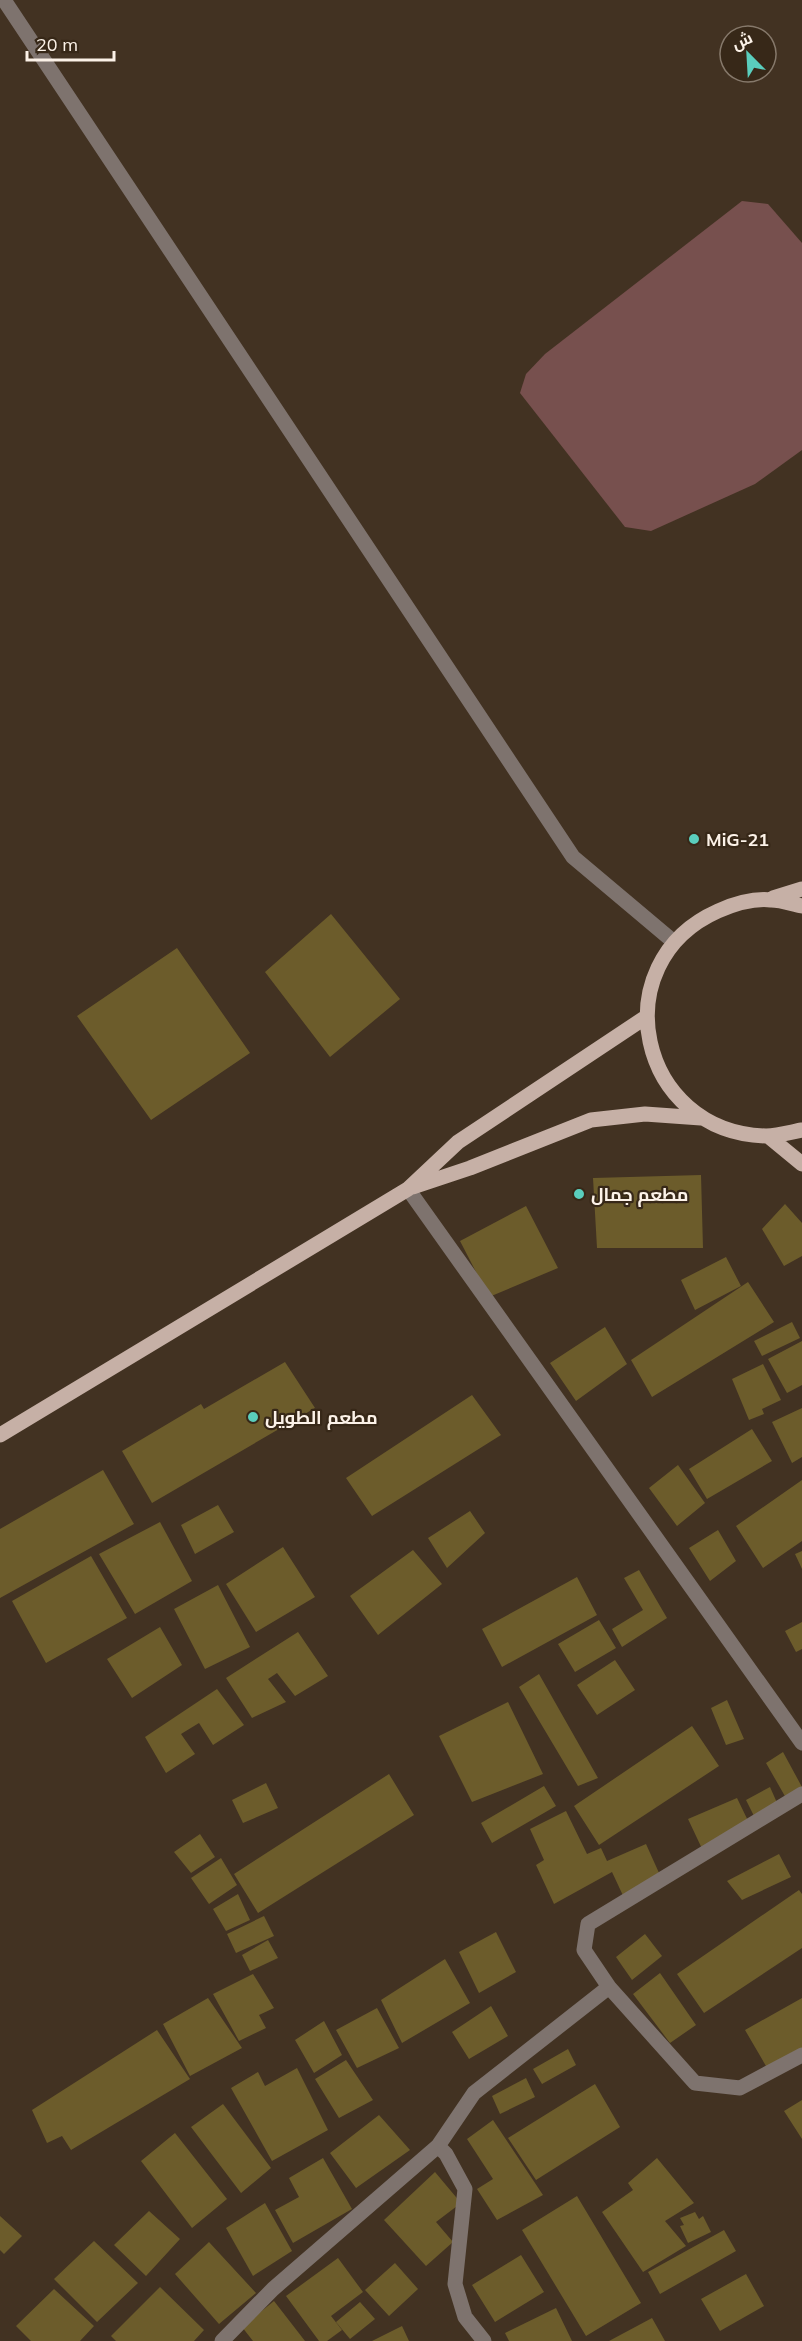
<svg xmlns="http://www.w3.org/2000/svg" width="802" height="2341" viewBox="0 0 802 2341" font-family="Mulish,Cairo,sans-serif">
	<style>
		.green { fill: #77504e }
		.building { fill: #6c5c2b }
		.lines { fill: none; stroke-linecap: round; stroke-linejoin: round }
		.minor { stroke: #7e736e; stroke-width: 15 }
		.major { stroke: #c6b0a6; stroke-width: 15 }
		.poi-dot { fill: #5acebd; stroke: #372818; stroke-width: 2 }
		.labels { text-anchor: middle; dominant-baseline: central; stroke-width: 4.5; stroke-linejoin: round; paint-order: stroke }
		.poi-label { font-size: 18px; font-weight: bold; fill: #fcf2e8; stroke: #372818; text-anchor: start }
	</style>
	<rect width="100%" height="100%" fill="#423222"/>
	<!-- green -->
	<path class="green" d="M742,201L768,204L802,243V450L755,484L651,531L625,527L520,393L526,374L545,354Z"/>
	<!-- building -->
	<path class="building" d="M331,914L400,999L330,1057L265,972Z
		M177,948L250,1053L151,1120L77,1016Z
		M701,1175L703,1248H597L593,1178Z
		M785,1204L802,1223V1256L784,1266L762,1229Z
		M526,1206L558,1268L489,1297L460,1241Z
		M726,1257L741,1286L695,1310L681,1280Z
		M748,1282L774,1322L652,1397L631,1360Z
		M792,1322L800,1338L762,1356L754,1341Z
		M605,1327L627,1364L576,1401L550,1363Z
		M802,1341V1385L787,1393L768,1359Z
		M285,1362L315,1408L152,1503L122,1451L201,1404L204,1409Z
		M763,1364L781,1400L762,1409L764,1414L749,1420L732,1379Z
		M472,1395L501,1435L372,1516L346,1478Z
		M802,1408V1457L792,1463L772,1422Z
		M752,1429L772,1461L707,1499L689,1469Z
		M678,1465L705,1503L677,1526L649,1488Z
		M103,1470L134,1524L0,1598V1529Z
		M802,1480V1541L763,1568L736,1526Z
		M218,1505L234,1532L195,1554L181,1525Z
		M470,1511L485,1533L447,1568L428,1538Z
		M160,1522L192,1581L135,1614L99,1554Z
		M718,1530L736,1561L710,1581L689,1548Z
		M283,1547L315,1597L256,1632L226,1584Z
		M413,1550L442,1584L378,1635L350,1596Z
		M802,1551V1569L795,1554Z
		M91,1556L127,1618L46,1663L12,1601Z
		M639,1570L667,1618L622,1647L612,1629L643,1610L624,1578Z
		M577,1577L597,1615L502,1667L482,1629Z
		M218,1585L250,1647L205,1669L174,1609Z
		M599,1620L616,1648L575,1672L558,1644Z
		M802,1622V1649L796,1652L785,1631Z
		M160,1627L182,1665L132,1698L107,1659Z
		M298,1632L328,1676L295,1696L277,1673L268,1679L286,1702L252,1718L226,1678Z
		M615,1660L635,1690L597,1715L577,1685Z
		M539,1674L598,1778L578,1786L519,1687Z
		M217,1689L244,1725L213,1745L199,1723L181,1734L195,1754L166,1773L145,1737Z
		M727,1700L744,1739L726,1745L711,1708Z
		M508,1702L543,1774L472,1802L439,1736Z
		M692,1726L719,1766L599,1845L574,1806Z
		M783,1752L802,1787L786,1798L766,1763Z
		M389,1774L414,1815L258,1913L234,1874Z
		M266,1783L278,1808L243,1823L232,1800Z
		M544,1786L556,1806L492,1843L481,1823Z
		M770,1787L782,1814L759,1826L746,1800Z
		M737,1798L753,1831L705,1855L688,1819Z
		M566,1811L587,1854L601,1848L607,1861L646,1844L664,1884L626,1902L612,1872L554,1904L536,1865L544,1860L530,1829Z
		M200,1834L215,1857L191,1873L174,1852Z
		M779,1854L791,1877L742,1900L727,1881Z
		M221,1858L237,1885L209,1904L191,1878Z
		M799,1890L802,1894V1948L704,2013L677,1974Z
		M238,1894L250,1920L226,1931L213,1909Z
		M264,1916L274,1936L236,1953L227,1934Z
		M496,1932L516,1972L479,1993L459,1952Z
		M645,1934L662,1956L632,1980L616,1957Z
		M268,1940L278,1958L250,1971L242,1955Z
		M445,1959L470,2003L402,2043L381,2000Z
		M660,1973L696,2025L670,2043L633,1994Z
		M253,1974L274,2008L259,2015L266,2028L239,2041L213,1994Z
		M208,1998L242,2048L190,2076L163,2024Z
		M802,1998V2062L773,2078L745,2030Z
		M491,2006L508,2036L469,2059L452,2032Z
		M377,2008L399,2048L357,2068L336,2030Z
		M324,2021L342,2055L314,2073L295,2040Z
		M157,2030L190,2079L71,2150L62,2136L47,2143L32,2110Z
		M568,2049L576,2065L542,2084L533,2069Z
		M346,2060L373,2100L339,2118L315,2079Z
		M297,2068L328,2130L272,2161L231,2088L258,2072L265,2086Z
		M526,2078L535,2097L500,2114L492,2096Z
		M595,2084L620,2127L536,2180L508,2138Z
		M802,2100V2139L784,2111Z
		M223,2104L271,2168L241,2193L191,2127Z
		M379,2115L410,2150L356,2188L330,2153Z
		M493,2120L543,2195L497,2220L477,2189L493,2179L467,2139Z
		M175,2133L227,2199L192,2228L141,2161Z
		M323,2158L352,2209L293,2243L275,2210L299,2197L289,2178Z
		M657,2158L694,2203L665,2221L686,2246L643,2272L602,2212L633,2190L628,2183Z
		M435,2172L461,2203L436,2222L453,2242L426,2266L384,2220Z
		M577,2196L641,2303L586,2336L522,2230Z
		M265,2203L292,2251L253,2276L226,2228Z
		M149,2211L180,2239L146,2276L114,2245Z
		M695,2212L699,2219L703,2216L711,2232L688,2243L680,2226L684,2225L680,2218Z
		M0,2216L22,2236L4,2254L0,2250Z
		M724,2230L736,2251L660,2294L648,2272Z
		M94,2241L138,2283L97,2322L54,2279Z
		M209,2242L256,2293L219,2324L175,2274Z
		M521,2255L544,2292L495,2322L472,2285Z
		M338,2258L363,2292L331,2316L342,2330L327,2341H319L286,2296Z
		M395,2263L418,2289L389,2316L365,2290Z
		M746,2274L764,2306L720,2331L701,2299Z
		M160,2287L204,2330L194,2341H116L111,2336Z
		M54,2289L94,2326L80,2341H31L16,2326Z
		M274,2301L305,2341H253L242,2327Z
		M360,2302L375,2319L350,2339L336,2322Z
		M556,2308L572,2341H509L505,2333Z
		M652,2318L665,2341H609Z
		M402,2326L409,2341H372Z"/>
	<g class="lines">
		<!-- minor -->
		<path class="minor" d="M4,0L573,857L674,942
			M408,1189L802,1743
			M802,1794L588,1924L584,1950L609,1987L695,2083L740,2088L802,2055
			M438,2146L446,2154L465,2189L455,2284L465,2317L484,2341
			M222,2341L273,2289L438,2146L474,2093L609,1987"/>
		<!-- major -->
		<path class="major" d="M773,898L802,889
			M802,906C792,904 781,900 771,900C753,898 734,904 718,911C601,963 638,1133 766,1136C778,1136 791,1132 802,1130
			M768,1136L802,1164
			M413,1187L470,1168L591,1120L645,1114L701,1118
			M0,1435L408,1189L458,1142L646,1017"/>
	</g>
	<!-- markers -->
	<g class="poi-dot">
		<circle cx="694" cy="839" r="6"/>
		<circle cx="579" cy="1194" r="6"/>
		<circle cx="253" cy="1417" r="6"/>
	</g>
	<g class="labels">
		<!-- poi labels -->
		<g class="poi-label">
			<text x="706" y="839">MiG-21</text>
			<text x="591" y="1194">مطعم جمال</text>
			<text x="265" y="1417">مطعم الطويل</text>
		</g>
	</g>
	<!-- north arrow -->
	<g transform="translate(748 54) rotate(336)"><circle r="28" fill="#372818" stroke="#86796b" stroke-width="1.5"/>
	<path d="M0-4.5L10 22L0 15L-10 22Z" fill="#5acebd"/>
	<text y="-9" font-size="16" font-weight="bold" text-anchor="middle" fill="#fcf2e8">ش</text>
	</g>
	<!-- scale -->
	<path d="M27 51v9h87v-9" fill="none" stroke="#fcf2e8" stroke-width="3"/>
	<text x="36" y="51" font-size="18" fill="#fcf2e8" stroke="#372818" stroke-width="4.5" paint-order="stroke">20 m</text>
</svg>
